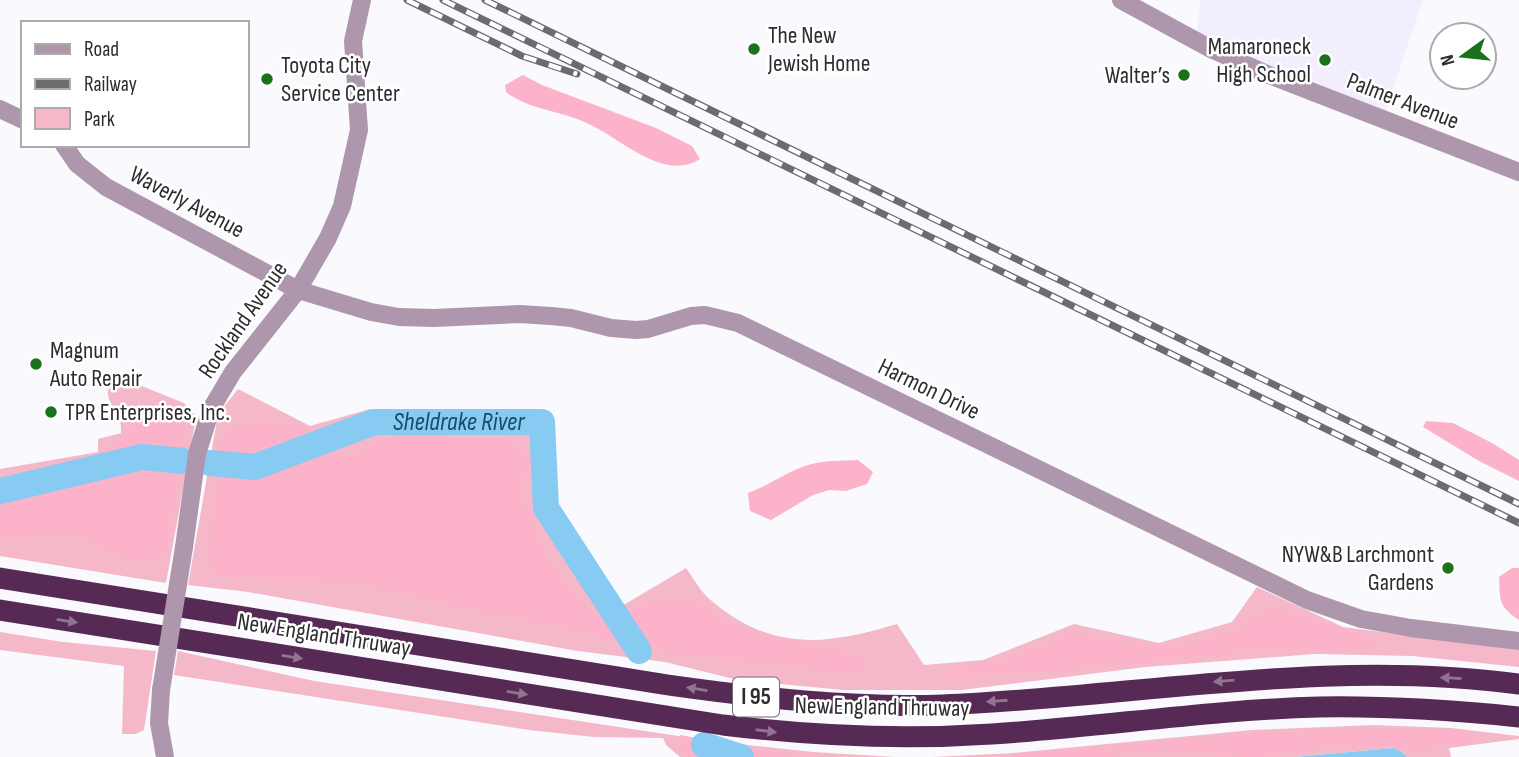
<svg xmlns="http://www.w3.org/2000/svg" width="1519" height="757" viewBox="0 0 1519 757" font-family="'Sofia Sans Condensed',sans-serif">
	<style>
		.built { fill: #f2eefd }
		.green { fill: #f4b8c9 }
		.forest { fill: #fcb3c9 }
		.water { fill: #87caf2 }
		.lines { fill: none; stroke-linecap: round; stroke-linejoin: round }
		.river { stroke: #87caf2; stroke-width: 26 }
		.tertiary { stroke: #ae97ac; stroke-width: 18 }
		.motorway { stroke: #562a54; stroke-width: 21 }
		.rail-casing { stroke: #6c6b6f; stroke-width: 7 }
		.rail { stroke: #fff; stroke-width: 4.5; stroke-dasharray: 13; stroke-linecap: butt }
		.tertiary-bridge { stroke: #ae97ac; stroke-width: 18 }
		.oneway { fill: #917590 }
		.poi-dot { fill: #1b721d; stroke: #fff; stroke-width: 2.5 }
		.labels { text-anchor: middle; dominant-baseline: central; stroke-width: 5; stroke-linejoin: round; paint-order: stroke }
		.shield { fill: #fff; stroke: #6c6b6d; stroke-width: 2 }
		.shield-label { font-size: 23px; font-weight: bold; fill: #2d2c2f }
		.poi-label { font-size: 24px; fill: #2d2c2f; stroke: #fff; text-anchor: start }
		.street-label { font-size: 24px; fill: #2d2c2f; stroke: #fff }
		.water-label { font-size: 26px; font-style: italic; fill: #184c67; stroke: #fff }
	</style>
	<rect width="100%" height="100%" fill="#faf9fe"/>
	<!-- built -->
	<path class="built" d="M1201,0H1423L1384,116L1196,37Z"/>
	<!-- green -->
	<path class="green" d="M124,379L184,403L194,414L195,423L166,583L0,556V469L98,452V439L121,433C121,427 121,421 118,416C108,398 99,388 124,379Z
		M238,389L310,426L370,409L551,415L559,518H564L615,610L686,568C694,579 702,594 713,602C773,652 827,645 897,624L924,665L983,660L1074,624L1159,643L1232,622L1257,587L1343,627L1519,650V667L1413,656L1315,654L1145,667L961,690H843L738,680L665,662L578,651L248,592L188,585L218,414Z
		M0,632L63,642L156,651L144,730L136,734H122L124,666L0,650Z
		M178,651L314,681L711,741L813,752L895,757H680L666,745L663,738L594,737L529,730L174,675Z
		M1374,725L1451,728L1519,736V739L1449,748L1451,757H1407L1402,752L1393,748L1295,757H933L1014,753L1252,730Z"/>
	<!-- forest -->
	<path class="forest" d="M523,75L542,85L656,128L692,146L700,159C691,165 680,167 669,165C637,159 612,133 582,121C556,110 528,109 506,92L505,85Z
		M150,412H170L184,431L168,546C143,585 99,538 66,533C56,531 43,537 33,537C22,538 11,537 0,537V481L97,459Z
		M270,421L325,432L345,457C366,450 384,437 405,431C428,423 433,435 452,437C483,441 509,430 531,460L524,476V502L548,560L589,612L608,620C632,609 652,598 679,598C701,599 714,618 732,624C771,639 812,646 853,653L863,659L868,668L852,673L662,652L566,628L487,613L352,582L215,576L208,563L218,445L231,429L243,423Z
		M1426,421L1453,423L1492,443L1519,460V481L1479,461L1423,427Z
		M858,460L873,472L867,484L846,491L829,490L813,495L771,520L750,511L748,493C768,486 790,470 808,465C823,460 842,461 858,460Z
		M1512,568H1519V620C1498,606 1500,600 1499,577Z
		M1279,608L1298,613L1378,641L1370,649L1240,652L1054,671L941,677L951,671L998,662L1074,633L1149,646H1177L1227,633L1265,611Z
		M1308,730H1426L1471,733L1480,739L1422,750L1372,746L1322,748L1261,757H1245L1165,750L1121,753L1114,757H984Z
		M680,735L793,756L825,757H689L681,746Z"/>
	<!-- water -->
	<path class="water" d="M1393,748L1402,752L1407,757H1295Z"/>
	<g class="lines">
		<!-- river -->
		<g class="river">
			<path id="s1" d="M210,463L255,467L374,422H542L546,508L639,651"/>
			<path d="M0,491L142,457L183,461"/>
			<path d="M704,745L741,757"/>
		</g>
		<!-- tertiary -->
		<path class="tertiary" d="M1121,0L1211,49L1269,75L1519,172
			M0,109L23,120
			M64,145L77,164L106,187L298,290L371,312L399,317L434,318L520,314L551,316L571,318L611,328L636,330L648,329L691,316L705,315L738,323L1307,600L1361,619L1411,628L1519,641
			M184,547L197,454L211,409L233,372L298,290L328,238L342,206L359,130L353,41L362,0
			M161,690L159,723L165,757"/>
		<!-- motorway -->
		<path class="motorway" d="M0,578L668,685C760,698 850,708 943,705C1135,697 1326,658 1519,684
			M0,610L723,725C813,736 902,740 992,734C1101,727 1209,710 1319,707C1386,706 1452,710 1519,717"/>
		<!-- rail casing -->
		<g class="rail-casing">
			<path id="rail" d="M407,0L522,56L577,74
				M443,0L1519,523
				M485,0L1519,504"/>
		</g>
		<!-- rail -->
		<use href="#rail" class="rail"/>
		<!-- tertiary-bridge -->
		<path class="tertiary-bridge" d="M161,690L184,547"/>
	</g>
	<!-- one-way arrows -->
	<defs><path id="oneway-solid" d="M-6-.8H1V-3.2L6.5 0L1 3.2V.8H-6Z" transform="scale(1.75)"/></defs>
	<g class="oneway">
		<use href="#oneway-solid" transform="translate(67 621) rotate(9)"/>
		<use href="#oneway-solid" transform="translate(292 657) rotate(9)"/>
		<use href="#oneway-solid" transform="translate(1451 678) rotate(-177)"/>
		<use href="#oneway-solid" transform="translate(1224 681) rotate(175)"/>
		<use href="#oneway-solid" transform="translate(697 689) rotate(-171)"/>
		<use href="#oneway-solid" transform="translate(517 693) rotate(9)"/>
		<use href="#oneway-solid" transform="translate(997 701) rotate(176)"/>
		<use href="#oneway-solid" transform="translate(766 731) rotate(7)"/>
	</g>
	<!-- markers -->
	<g class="poi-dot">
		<circle cx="754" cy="49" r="7"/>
		<circle cx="1325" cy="60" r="7"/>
		<circle cx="1184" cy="75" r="7"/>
		<circle cx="267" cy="79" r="7"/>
		<circle cx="36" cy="364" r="7"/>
		<circle cx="51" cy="412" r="7"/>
		<circle cx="1448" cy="568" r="7"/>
	</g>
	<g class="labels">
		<!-- shield labels -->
		<rect class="shield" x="733" y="677.5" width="46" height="39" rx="5"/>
		<g class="shield-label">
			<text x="756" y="697">I 95</text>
		</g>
		<!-- poi labels -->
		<g class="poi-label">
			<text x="768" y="35">The New<tspan x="768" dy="28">Jewish Home</tspan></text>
			<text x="1311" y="46" text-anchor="end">Mamaroneck<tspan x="1311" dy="28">High School</tspan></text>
			<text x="281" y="65">Toyota City<tspan x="281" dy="28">Service Center</tspan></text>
			<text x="1170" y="75" text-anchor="end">Walter’s</text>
			<text x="50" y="350">Magnum<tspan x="50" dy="28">Auto Repair</tspan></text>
			<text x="65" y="412">TPR Enterprises, Inc.</text>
			<text x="1434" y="554" text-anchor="end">NYW&amp;B Larchmont<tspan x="1434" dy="28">Gardens</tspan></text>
		</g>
		<!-- street labels -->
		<g class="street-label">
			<text transform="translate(1403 101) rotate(21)">Palmer Avenue</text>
			<text transform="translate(187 202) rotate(28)">Waverly Avenue</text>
			<text transform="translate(243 320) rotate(-55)">Rockland Avenue</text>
			<text transform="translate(929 389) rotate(26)">Harmon Drive</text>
			<text transform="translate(324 635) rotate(9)">New England Thruway</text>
			<text transform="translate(882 707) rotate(1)">New England Thruway</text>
		</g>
		<!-- water labels -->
		<g class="water-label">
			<text stroke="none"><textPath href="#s1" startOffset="257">Sheldrake River</textPath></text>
		</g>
	</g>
	<!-- legend -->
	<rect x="21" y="21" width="228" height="126" fill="#ffffff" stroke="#ababac" stroke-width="2"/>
	<rect x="35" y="44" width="35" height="10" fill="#ae97ac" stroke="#ababac" stroke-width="2"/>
	<text x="84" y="56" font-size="21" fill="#2d2c2f">Road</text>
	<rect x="35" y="79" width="35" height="10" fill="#6c6b6f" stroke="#ababac" stroke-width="2"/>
	<text x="84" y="91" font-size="21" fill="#2d2c2f">Railway</text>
	<rect x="35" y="108" width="35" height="21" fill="#f4b8c9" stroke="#ababac" stroke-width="2"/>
	<text x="84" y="126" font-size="21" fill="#2d2c2f">Park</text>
	<!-- north arrow -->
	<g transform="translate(1463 56) rotate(255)"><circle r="33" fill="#ffffff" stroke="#ababac" stroke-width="2"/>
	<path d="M0-5L12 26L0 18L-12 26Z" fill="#1b721d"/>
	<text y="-10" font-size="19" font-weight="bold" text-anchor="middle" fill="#2d2c2f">N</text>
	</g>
</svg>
